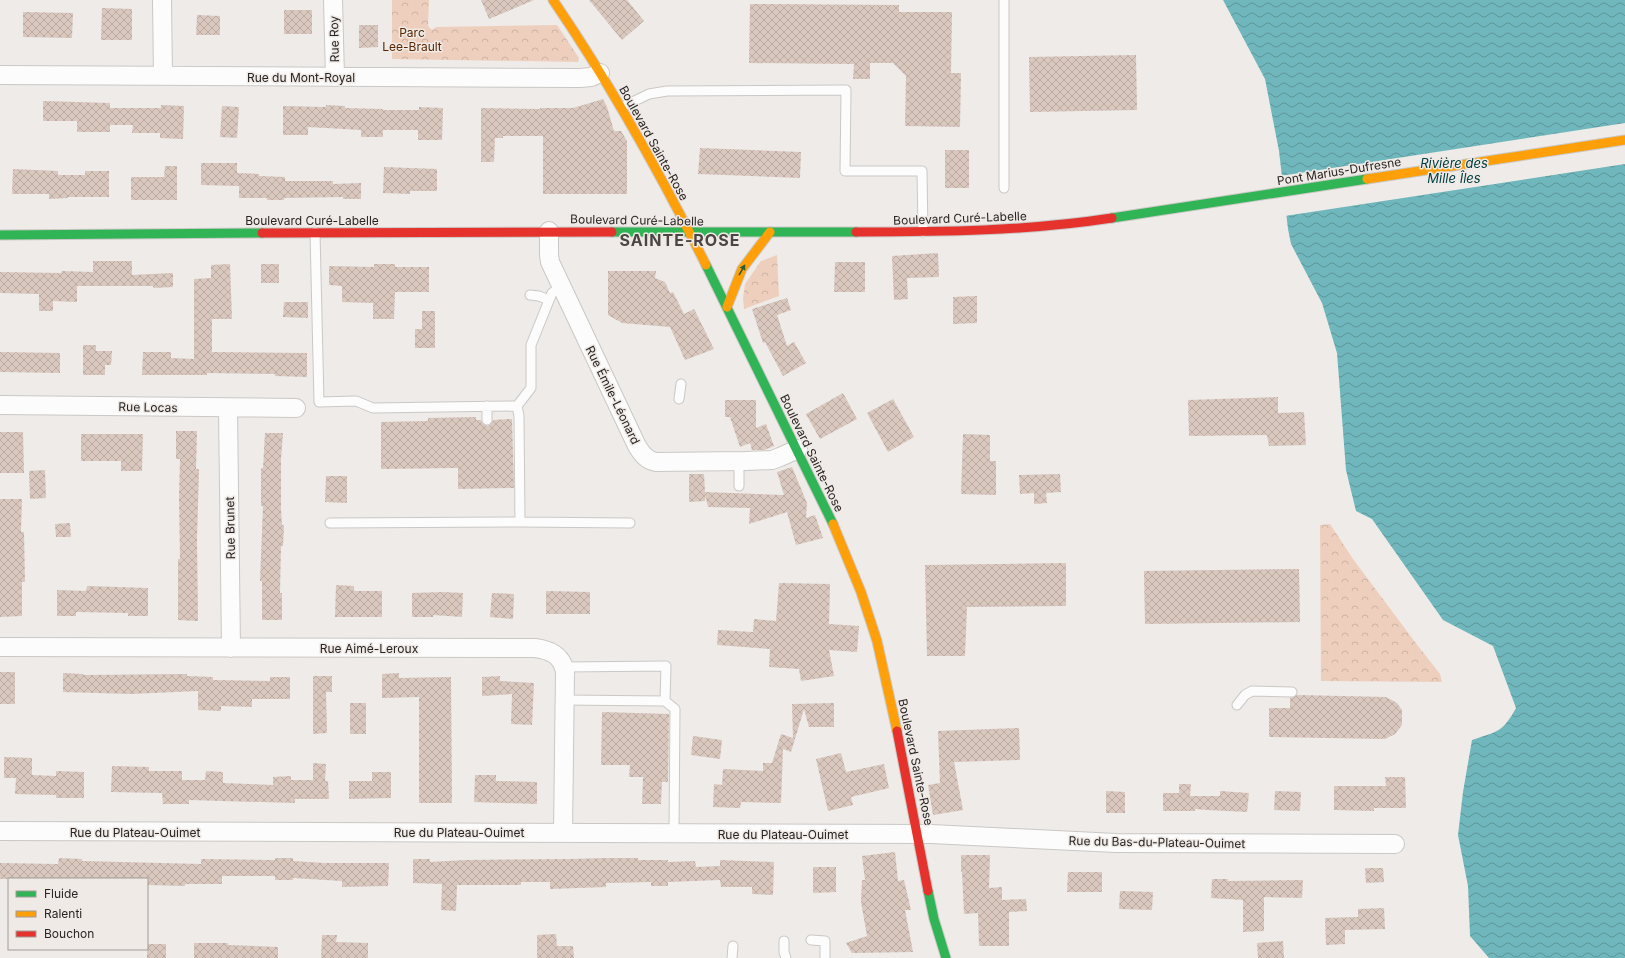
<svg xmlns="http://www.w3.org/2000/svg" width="1625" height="958" viewBox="0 0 1625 958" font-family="Inter,sans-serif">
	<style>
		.park { fill: url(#park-crowns) }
		.water { fill: url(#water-waves) }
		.pier { fill: #eeebe8 }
		.building { fill: url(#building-cross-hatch) }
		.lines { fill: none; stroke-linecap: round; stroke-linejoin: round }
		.lane-casing { stroke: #cac8c5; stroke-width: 11 }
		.street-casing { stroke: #cac8c5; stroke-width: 20 }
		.fast-casing { stroke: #cac8c5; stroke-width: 11 }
		.slow-casing { stroke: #cac8c5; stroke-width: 11 }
		.jam-casing { stroke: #cac8c5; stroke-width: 11 }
		.lane { stroke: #fcfcfc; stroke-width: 9 }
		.street { stroke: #fcfcfc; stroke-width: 18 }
		.fast { stroke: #30b455; stroke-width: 9 }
		.slow { stroke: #ff9f0a; stroke-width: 9 }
		.jam { stroke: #e5322d; stroke-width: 9 }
		.oneway { fill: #2b5e37 }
		.labels { text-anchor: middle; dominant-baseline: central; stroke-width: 3; stroke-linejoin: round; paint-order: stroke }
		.park-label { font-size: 12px; fill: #592600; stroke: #f0eae6 }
		.street-label { font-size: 12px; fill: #272423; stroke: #f0eae6 }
		.water-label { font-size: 13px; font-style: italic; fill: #004045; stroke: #f0eae6 }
		.district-label { font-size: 16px; font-weight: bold; letter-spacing: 1px; fill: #4b4643; stroke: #f0eae6 }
	</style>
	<defs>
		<pattern id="park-crowns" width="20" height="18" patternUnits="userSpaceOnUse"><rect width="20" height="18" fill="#eecfbd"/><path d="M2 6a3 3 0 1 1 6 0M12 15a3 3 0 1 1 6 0" fill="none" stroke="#ccb2a2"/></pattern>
		<pattern id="water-waves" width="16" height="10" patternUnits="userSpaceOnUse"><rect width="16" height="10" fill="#6fb7bc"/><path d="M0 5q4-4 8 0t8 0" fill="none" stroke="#5b9598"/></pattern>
		<pattern id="building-cross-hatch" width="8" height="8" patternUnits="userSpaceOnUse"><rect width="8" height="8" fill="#dac8be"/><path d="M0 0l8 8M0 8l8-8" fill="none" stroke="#bbaca3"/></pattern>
	</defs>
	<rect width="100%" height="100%" fill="#eeebe8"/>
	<!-- park -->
	<path class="park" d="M392,0H429L428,26L432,30L436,27L557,25L579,58L578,62L392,59Z
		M777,255L779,296L744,309L743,298L745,284L761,261Z
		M1330,524L1353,559L1415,642L1440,674L1442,682L1321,681L1320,525Z"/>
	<!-- water -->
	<path class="water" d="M1223,0H1625V958H1489L1470,936L1468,886L1458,835L1463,792L1472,740C1498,731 1502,733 1516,708L1493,646L1443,620L1372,519L1356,511L1346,470L1337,353L1322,303L1291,244L1288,229L1279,151L1265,79Z"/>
	<!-- pier -->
	<path class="pier" d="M1625,123V164L1285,216L1280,176Z"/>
	<!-- building -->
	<path class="building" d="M481,0H534L489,19Z
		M589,0H627L644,21L622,40Z
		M750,4L899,5V12H952L951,73H961L960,127L905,126L906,76L893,63H870V79H853L854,64L749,63Z
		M102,8L132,9V40H101Z
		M284,10H312V34H284Z
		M23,12L73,13L72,38L23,37Z
		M197,15L220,16V35H196Z
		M359,25H378V47L359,48Z
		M1136,55L1137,110L1030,112L1029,57Z
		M603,99L607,107L614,131H621L627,141V194H543V136H503V138H495L494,162H481V108L540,109V108H573Z
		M43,101L110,103V108H161V105L184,106L183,139L160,138V133H132L133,125H110V132H77V121H43Z
		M326,105L345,106V108L383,109V110H419V107L443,108L442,140H418V130H383V137H361V130L308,127V135H283V106L326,107Z
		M222,106L239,107L237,138L220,137Z
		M700,148L801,152L800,178L698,174Z
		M945,150H969V188H945Z
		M201,163H237V173L259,174V176L285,177V181H333V184L361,183V199H343V197L284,198V200H267V198H239V186L201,185Z
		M165,166H177V200H131V177H164Z
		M384,167L437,169V191H410V194L383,193Z
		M13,169L58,171V175H85V171H109V197H68V198L49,199V194H12Z
		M938,253L939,277L907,278L908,299L894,300L892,256Z
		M93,261H132V275L173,273V287L153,288V286H77V302L53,301V311H39V294L0,293V272L61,273L62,271L93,272Z
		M835,262H865V292H834Z
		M230,264L232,319H212V352L307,353V377L275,376V374L207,373V375H142L143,352H171V358L194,359V279L211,278V265Z
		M261,264H279V283H261Z
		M374,264H395V267H429V292H395L394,319H373V303L342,302V286L329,285V266L374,267Z
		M608,271H656L655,278L665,282L670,293L673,292L684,314L694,309L714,349L685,360L670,327L622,323L608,315Z
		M977,296V323L953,324V297Z
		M787,298L791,310L777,315L787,346L794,342L806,363L783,376L765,342L763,343L752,309Z
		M284,302H308V318L283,317Z
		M422,311H435V348H415V329H422Z
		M83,345H96V351H112L111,365H105V375H83Z
		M0,352L60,353V373L0,372Z
		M843,393L857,419L820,439L806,414Z
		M1278,397V413L1304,412L1306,445L1269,446L1267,435L1189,436L1188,400Z
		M893,399L914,437L888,452L867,413Z
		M725,400H756V428L766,424L774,446L764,450H752L750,443L740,447L730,417H725Z
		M476,417V420H481L482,423L487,426L490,425L493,420L512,419L514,488L458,489V468L381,469V422L428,421V418Z
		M176,431H197L196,469H199L197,539L198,621L178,620V559H180L179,497L180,459H176Z
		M0,432H23L24,473H0Z
		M265,433H283L281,459V509L282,525H284L283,546H281L280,593H282V620H262V581H260L263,506H261V468H263Z
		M81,434H143L142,471H121V461H81Z
		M963,434L990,435V461H996V495L961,494Z
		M792,467L807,503L806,518L815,515L823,538L796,545L787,512L749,524L750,508L708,507L705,495V501L689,502V474H704L705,492L784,495L777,472Z
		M45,470L46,498L30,499L29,471Z
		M1060,474L1061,492L1046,493L1047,503L1034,504V493L1020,494L1019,475Z
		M326,476H347V503L325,502Z
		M0,499H22L21,532H24L25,582H22V616L0,617Z
		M70,523L71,537H56L55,524Z
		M1066,563V606L967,607L965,656H927L925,565Z
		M1299,569L1300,622L1145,624L1144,571Z
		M779,583L830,584L829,624L859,626L857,652L829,650L834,676L801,681L799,669L769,667L770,649L717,645L718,630L753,632L754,619L776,621Z
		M336,585L354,586V591H382V617H335Z
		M87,586L148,588V616H128V613L76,612V616H57V590L86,591Z
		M546,591L590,592V614H546Z
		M443,592L463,593L462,617L433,615V617H412V593Z
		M492,593L514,594L513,619L490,617Z
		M0,672H15V704H0Z
		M63,673L83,674V675L187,674V676L213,677V680L270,681V677H290V699H252V707L221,706V711L198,710V691L131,694L63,692Z
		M399,673V678L451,677L452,803H419V697L382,698V674Z
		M313,676H332V692H326L327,733L313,734Z
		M500,676V681L534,683L532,725L511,724L512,694L482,696V677Z
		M1297,695L1386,697L1397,703L1402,710V725L1395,734L1385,739L1269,737V708H1290V698L1294,697Z
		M350,703H366V734H350Z
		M834,703V727H809L804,709L791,752L783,749L781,803L741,802L740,808L713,807L714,784L722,785L723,769L763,771V763H772L781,734L793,738L792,704Z
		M602,712L669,714L668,782H662L661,804H642L643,777H629L630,765H601Z
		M1019,728L1020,760L954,762L963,810L933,815L928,785L940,783L938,731Z
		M693,736L722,740L720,759L691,755Z
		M841,753L846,772L884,764L889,788L851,797L853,805L828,811L816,759Z
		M4,757L32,758V775L56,776V771L84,772V798H56V795L15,794L16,778H4Z
		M313,763L326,764L325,781H328L329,799H295V803L189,800V804H163L162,793L111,792L112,766L149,767V771H182V780H205L206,771L223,772V783L273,785V777L291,776V780H313Z
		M372,772H391V798L349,799V781H372Z
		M475,775H496V781L537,782V804L474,802Z
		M1385,777H1405L1406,808H1374V811L1334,810V786H1386Z
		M1179,784H1191L1190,796H1220V791L1249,793L1247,812L1207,810L1195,809V811H1163V793H1179Z
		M1106,791L1125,792V813H1106Z
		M1275,791L1301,792L1300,811L1274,810Z
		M895,852L898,881L904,880L911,910H905L913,952L852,953L846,943L867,936L861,902L862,880H865L862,856Z
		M961,855H990L989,888L1002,887V900L1026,899L1027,911L1009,912V946H979L978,913L964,914L962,872H961Z
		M59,858L82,859V861L201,864V859L275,860V858H293V861L324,863H389L388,886L342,887V881L293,878V880H275V876H222V884H185V886L147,885V879H0V863L58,864Z
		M605,858H638V860H668V862L695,861L696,867L720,866V860L774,862L773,895L752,894V887H721L720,880L668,882V886H651V882L606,883V887L550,889V882H521V885H457L456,911L441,910L442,884L413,883V859H430V862L466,860L569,859Z
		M813,867H836V892L813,893Z
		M1365,868H1383L1384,882L1366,883Z
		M1068,872H1102V892H1067Z
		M1212,879H1228V881L1303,880L1302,898L1264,897V931L1243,932V900L1211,898Z
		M1120,891L1153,892L1152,910L1119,909Z
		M1384,908L1385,929L1345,930V944L1326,945L1325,918L1358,917V909Z
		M556,934L557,946H573L574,958H537V935Z
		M322,935H337L336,942L368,943V958H321Z
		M1283,941L1284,958H1258L1257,943Z
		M194,943H228V945L278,947V958H194Z
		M147,944H166V958H147Z"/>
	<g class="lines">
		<!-- lane casing -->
		<g class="lane-casing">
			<path id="lane" d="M622,107L649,94L667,91L846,90L845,171H922L923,232
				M1004,188V0
				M315,232L319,402L356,401L373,408L517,406L531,388V345L552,293L561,286
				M530,295L539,296L549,300
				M679,399L681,384
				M487,406V420
				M739,486V461
				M520,522L630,523
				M330,523L520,522L519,416L517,406
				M564,667L666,666L665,701L564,700
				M665,701L675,709L674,833
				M1237,705L1245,695L1252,691L1292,692
				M811,940L825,941V958
				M784,941V952L786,958
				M732,958L733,946"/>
		</g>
		<!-- street casing -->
		<g class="street-casing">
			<path id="street" d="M162,0L163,76
				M333,0L335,77
				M0,75L580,78L591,77L600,73
				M549,231V255L550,262L637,446C642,454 646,460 656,462L745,461L772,460L780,457L798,449
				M0,405L296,408
				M228,408L231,648
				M0,647L535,648C550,650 562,655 565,672L563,833
				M0,831L931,834L1116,843L1395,844"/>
		</g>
		<!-- fast casing -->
		<g class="fast-casing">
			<path id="fast" d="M1112,218L1367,179
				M612,232H856
				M0,235L262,233
				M706,265L833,524
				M928,891L934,919L946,958"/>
		</g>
		<!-- slow casing -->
		<g class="slow-casing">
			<path id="slow" d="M553,0C611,85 660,173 706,265
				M1367,179L1625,140
				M727,307L742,269L770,232
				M833,524L861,592L877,641L897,731"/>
		</g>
		<!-- jam casing -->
		<g class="jam-casing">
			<path id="jam" d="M856,232C942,232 1027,231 1112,218
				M262,233L612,232
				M897,731L928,891"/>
		</g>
		<!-- lane -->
		<use href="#lane" class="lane"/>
		<!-- street -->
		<use href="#street" class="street"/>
		<!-- fast -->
		<use href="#fast" class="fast"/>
		<!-- slow -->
		<use href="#slow" class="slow"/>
		<!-- jam -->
		<use href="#jam" class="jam"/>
	</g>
	<!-- one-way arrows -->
	<defs><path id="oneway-solid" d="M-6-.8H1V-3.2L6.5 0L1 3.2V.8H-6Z"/></defs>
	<use class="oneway" href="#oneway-solid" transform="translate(742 270) rotate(-60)"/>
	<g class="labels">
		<!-- park labels -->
		<g class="park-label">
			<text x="412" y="32">Parc<tspan x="412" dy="14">Lee-Brault</tspan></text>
		</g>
		<!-- street labels -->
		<g class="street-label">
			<text transform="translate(334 39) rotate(-91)">Rue Roy</text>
			<text x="301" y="77">Rue du Mont-Royal</text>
			<text transform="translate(654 143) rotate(61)">Boulevard Sainte-Rose</text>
			<text transform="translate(1339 171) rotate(-9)">Pont Marius-Dufresne</text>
			<text transform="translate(960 218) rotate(-2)">Boulevard Curé-Labelle</text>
			<text x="312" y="220">Boulevard Curé-Labelle</text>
			<text transform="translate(637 220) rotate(1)">Boulevard Curé-Labelle</text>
			<text transform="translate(613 395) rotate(64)">Rue Émile-Léonard</text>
			<text transform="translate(148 407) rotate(1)">Rue Locas</text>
			<text transform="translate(812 453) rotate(64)">Boulevard Sainte-Rose</text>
			<text transform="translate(230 528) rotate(-91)">Rue Brunet</text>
			<text x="369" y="648">Rue Aimé-Leroux</text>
			<text transform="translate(916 762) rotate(78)">Boulevard Sainte-Rose</text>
			<text x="135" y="832">Rue du Plateau-Ouimet</text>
			<text x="459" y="832">Rue du Plateau-Ouimet</text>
			<text x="783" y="834">Rue du Plateau-Ouimet</text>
			<text transform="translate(1157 842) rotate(1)">Rue du Bas-du-Plateau-Ouimet</text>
		</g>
		<!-- water labels -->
		<g class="water-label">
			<text x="1454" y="163">Rivière des<tspan x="1454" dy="15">Mille Îles</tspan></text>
		</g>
		<!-- district labels -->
		<g class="district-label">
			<text x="680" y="240">SAINTE-ROSE</text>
		</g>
	</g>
	<!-- legend -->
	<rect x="8" y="878" width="140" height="72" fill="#f0eae6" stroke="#a09b98"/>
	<rect x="16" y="891" width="20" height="6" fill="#30b455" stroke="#a09b98"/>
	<text x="44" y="898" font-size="12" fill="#272423">Fluide</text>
	<rect x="16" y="911" width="20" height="6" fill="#ff9f0a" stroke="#a09b98"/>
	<text x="44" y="918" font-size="12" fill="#272423">Ralenti</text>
	<rect x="16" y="931" width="20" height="6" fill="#e5322d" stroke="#a09b98"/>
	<text x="44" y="938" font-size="12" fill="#272423">Bouchon</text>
</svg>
